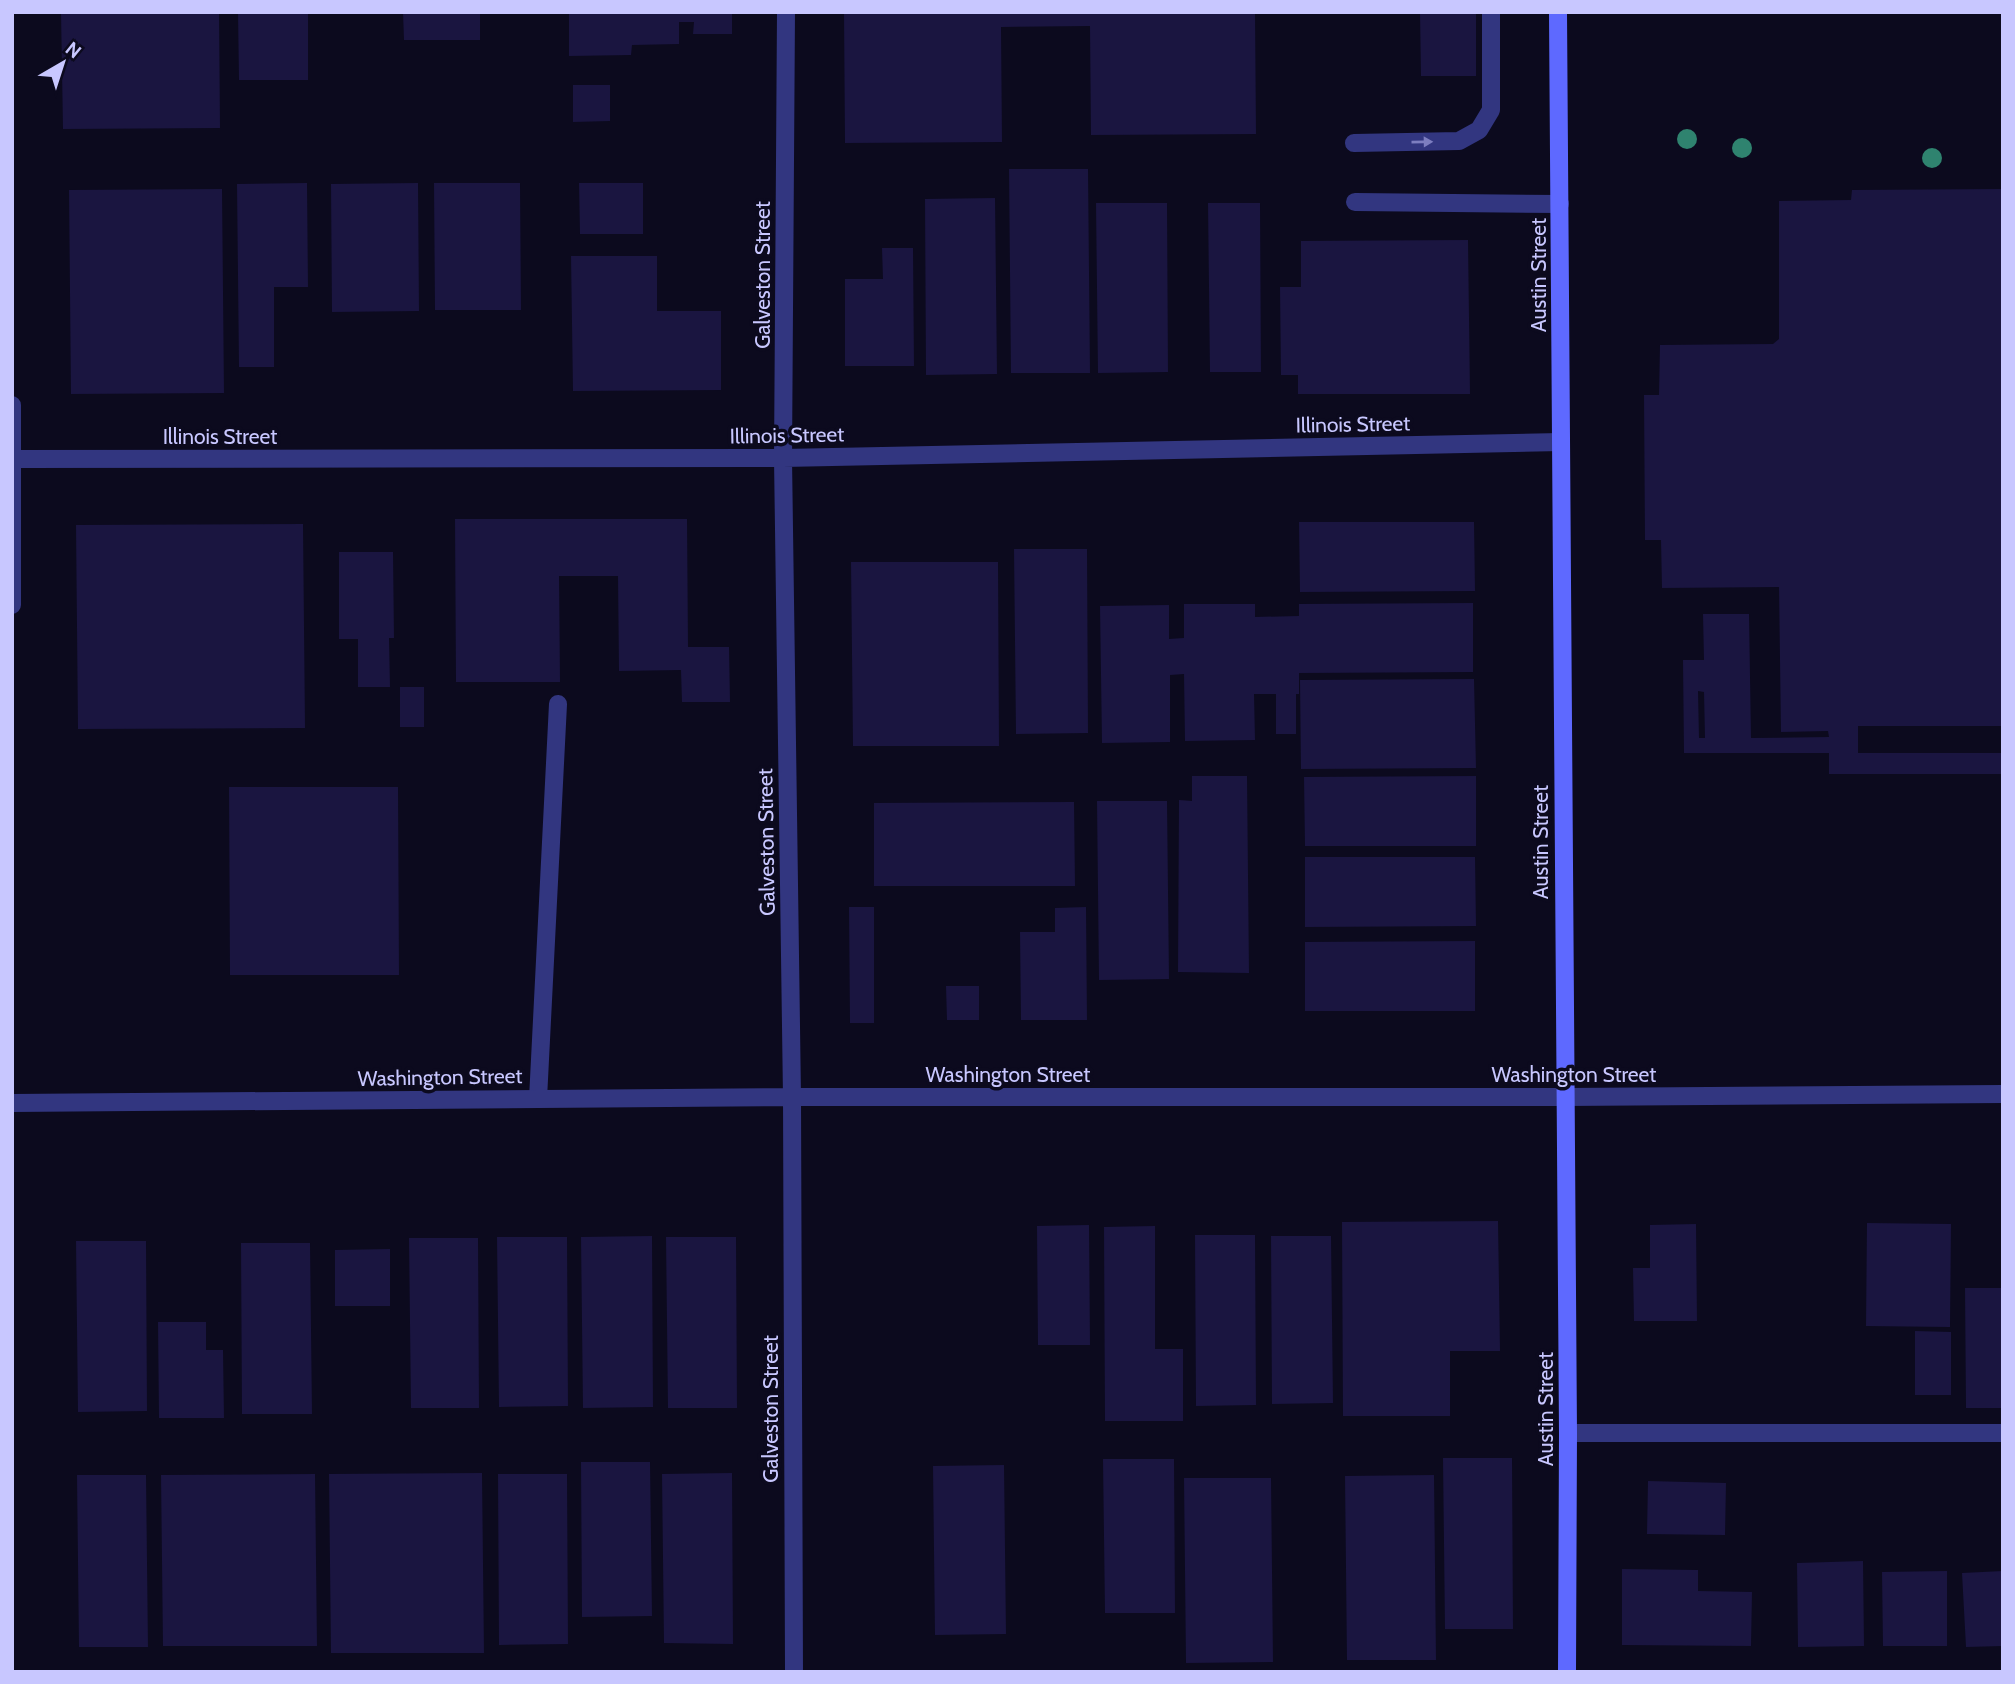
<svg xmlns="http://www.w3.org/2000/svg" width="2015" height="1684" viewBox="0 0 2015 1684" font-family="Cabin,sans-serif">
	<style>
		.building { fill: #1a1540; fill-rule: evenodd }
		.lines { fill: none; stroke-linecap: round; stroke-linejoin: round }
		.lane { stroke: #323680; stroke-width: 18 }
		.street { stroke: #323680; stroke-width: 18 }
		.secondary { stroke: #5e69ff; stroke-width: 18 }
		.tree { fill: #2f836f }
		.oneway { fill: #7d7ec0 }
		.labels { text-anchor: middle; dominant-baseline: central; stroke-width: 7; stroke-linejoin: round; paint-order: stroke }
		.street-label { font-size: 21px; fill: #c8c7ff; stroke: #0c0a1e }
	</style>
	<rect width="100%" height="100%" fill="#0c0a1e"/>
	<!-- building -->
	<path class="building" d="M61,12H219L220,128L63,129Z
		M238,12H308V80H239Z
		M403,12H480V40H404Z
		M569,12H732V34H693L694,22H679V44L632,45L631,55L569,56Z
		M844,12H1255L1256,134L1091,135L1090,26L1001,27L1002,142L845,143Z
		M1420,12H1476V76H1421Z
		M573,85H610V121L573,122Z
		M1009,169H1088L1090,373H1011Z
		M307,183L308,287H274V367H239L237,184Z
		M418,183L419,311L332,312L331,184Z
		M434,183H520L521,310H435Z
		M579,183H643V234H580Z
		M222,189L224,393L71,394L69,190Z
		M2003,189V726H1858V753H2003V774H1829V753H1684L1683,660H1704L1703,614H1749L1751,738L1829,737L1828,731L1781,732L1779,587L1662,588L1661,540H1645L1644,395H1659L1660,345L1773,344L1779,339V201L1851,200L1852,190ZM1698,691L1704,692L1705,738H1699Z
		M995,198L997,374L926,375L925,199Z
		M1096,203H1167L1168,372L1098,373Z
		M1208,203H1260L1261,372H1210Z
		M1468,240L1470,394H1298V375H1281L1280,287H1301V241Z
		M882,248H913L914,366H845V279H883Z
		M571,256H657V311H721V390L573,391Z
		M455,519H687L688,647H729L730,702H682L681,670L619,671L618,576H559L560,682H456Z
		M1299,522H1474L1475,591L1300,592Z
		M303,524L305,728L78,729L76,525Z
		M1014,549H1087L1088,733L1016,734Z
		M339,552H393L394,638H389L390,687H358V639H339Z
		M851,562H998L999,746H853Z
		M1473,603V672L1299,673V694H1296V734H1276V694H1254L1255,740L1185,741L1184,674L1170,675V742L1102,743L1100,606L1169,605V639L1184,638V604H1255V617L1299,616V604Z
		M1474,679L1476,768L1301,769L1300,680Z
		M400,687H424V727H400Z
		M1192,776H1247L1249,973L1178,972L1179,800L1192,801Z
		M1476,776V846H1305L1304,777Z
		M229,787H398L399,975H230Z
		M1097,801H1167L1169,979L1099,980Z
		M1074,802L1075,886H874V803Z
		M1305,857H1475L1476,926L1305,927Z
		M849,907H874V1023H850Z
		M1086,907L1087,1020H1021L1020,932H1055V908Z
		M1475,941V1011H1305V942Z
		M946,986H979V1020H947Z
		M1498,1221L1500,1351H1450V1416H1343L1342,1222Z
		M1867,1223L1951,1224L1950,1327L1866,1326Z
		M1696,1224L1697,1321H1634L1633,1268H1650V1225Z
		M1089,1225L1090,1345H1038L1037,1226Z
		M1155,1226V1349H1183V1421H1105L1104,1227Z
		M1195,1235H1255L1256,1405L1196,1406Z
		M652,1236L653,1407L583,1408L581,1237Z
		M1271,1236H1331L1333,1403L1272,1404Z
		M497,1237H567L568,1406L499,1407Z
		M666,1237H736L737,1408H668Z
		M409,1238H478L479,1408H411Z
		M76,1241H146L147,1411L78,1412Z
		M241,1243H310L312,1414H242Z
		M390,1249V1306H335V1250Z
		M1965,1288H2003V1408H1966Z
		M158,1322H206V1350H223L224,1418H159Z
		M1915,1331L1951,1332V1395H1915Z
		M1443,1458H1512L1513,1629H1445Z
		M1103,1459H1174L1175,1613H1105Z
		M581,1462H650L652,1616L582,1617Z
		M1004,1465L1006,1634L935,1635L933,1466Z
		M482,1473L484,1653H331L329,1474Z
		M732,1473L733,1644L664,1643L662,1474Z
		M315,1474L317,1646H163L161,1475Z
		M498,1474H567L568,1644L499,1645Z
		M77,1475H146L148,1647H79Z
		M1434,1475L1436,1660H1347L1345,1476Z
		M1184,1478H1271L1273,1662L1186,1663Z
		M1648,1481L1726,1483L1725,1535L1647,1534Z
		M1863,1561L1864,1646L1798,1647L1797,1563Z
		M1622,1569L1698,1570V1591L1752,1592L1751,1646L1622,1645Z
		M1947,1571V1646H1883L1882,1572Z
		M2003,1571V1646L1966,1647L1962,1573Z"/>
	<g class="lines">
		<!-- lane -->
		<path class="lane" d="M1354,143L1459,141L1479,130L1491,110V12
			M1355,202L1560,204
			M538,1099L558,704
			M1568,1433H2003"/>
		<!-- street -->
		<path class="street" d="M786,12L783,458L792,1097L794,1672
			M12,405V605
			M12,459L783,458L1561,442
			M12,1103L792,1097H1565L2003,1094"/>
		<!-- secondary -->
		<path class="secondary" d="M1558,12L1568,1433L1567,1672"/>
	</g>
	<!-- trees -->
	<g class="tree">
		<circle cx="1687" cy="139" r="10"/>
		<circle cx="1742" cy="148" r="10"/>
		<circle cx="1932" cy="158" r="10"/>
	</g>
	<!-- one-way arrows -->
	<defs><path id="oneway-solid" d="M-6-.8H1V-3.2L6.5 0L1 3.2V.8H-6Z" transform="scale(1.75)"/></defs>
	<use class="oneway" href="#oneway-solid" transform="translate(1422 142) rotate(-1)"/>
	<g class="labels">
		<!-- street labels -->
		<g class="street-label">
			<text transform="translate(762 275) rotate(-90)">Galveston Street</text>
			<text transform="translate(1538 275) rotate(-90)">Austin Street</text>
			<text transform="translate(1353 424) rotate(-1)">Illinois Street</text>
			<text transform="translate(787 435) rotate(-1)">Illinois Street</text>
			<text x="220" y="436">Illinois Street</text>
			<text transform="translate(766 842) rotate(-91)">Galveston Street</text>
			<text transform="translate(1540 842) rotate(-90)">Austin Street</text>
			<text x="1008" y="1074">Washington Street</text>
			<text x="1574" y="1074">Washington Street</text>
			<text transform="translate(440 1077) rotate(-1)">Washington Street</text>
			<text transform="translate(770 1409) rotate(-90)">Galveston Street</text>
			<text transform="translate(1545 1409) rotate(-90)">Austin Street</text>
		</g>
	</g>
	<!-- border -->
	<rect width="2015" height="1684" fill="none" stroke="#c8c7ff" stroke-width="28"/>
	<!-- north arrow -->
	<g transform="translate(63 63) rotate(39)" stroke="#0c0a1e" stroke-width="5" paint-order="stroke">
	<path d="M0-5L12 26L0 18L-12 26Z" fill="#c8c7ff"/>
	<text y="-10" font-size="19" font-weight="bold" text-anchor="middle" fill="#c8c7ff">N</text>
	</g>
</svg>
